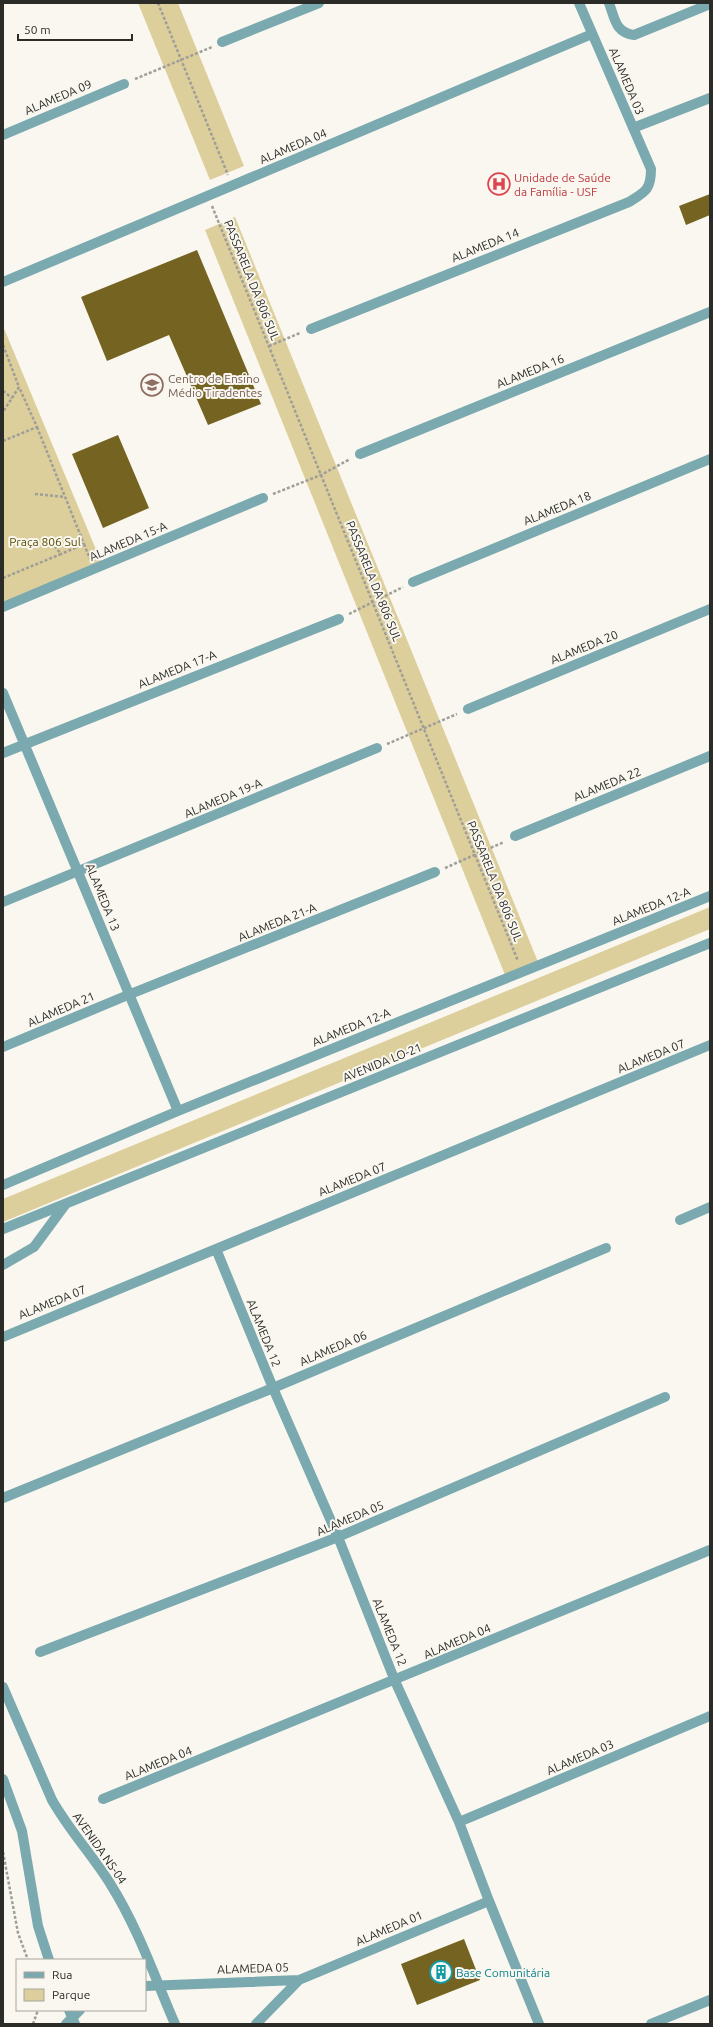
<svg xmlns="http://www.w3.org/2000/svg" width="713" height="2027" viewBox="0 0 713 2027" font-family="Ubuntu,sans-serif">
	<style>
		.green { fill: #ddcf9b }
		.building { fill: #756421 }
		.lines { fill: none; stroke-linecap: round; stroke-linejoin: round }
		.path { stroke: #9f9e98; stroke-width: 2.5; stroke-dasharray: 3 2; stroke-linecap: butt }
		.minor { stroke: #7ba9b0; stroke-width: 10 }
		.tertiary { stroke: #7ba9b0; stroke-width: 10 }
		.labels { text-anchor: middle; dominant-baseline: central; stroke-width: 4; stroke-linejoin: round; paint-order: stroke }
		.street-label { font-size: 12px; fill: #2b2b28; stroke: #f9f7ef }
		.health-label { font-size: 12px; fill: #be3a42; stroke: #f9f7ef; text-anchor: start }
		.education-label { font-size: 12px; fill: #785e54; stroke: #f9f7ef; text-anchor: start }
		.park-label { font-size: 12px; fill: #5b4c04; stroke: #f9f7ef }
		.culture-label { font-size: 12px; fill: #0d838f; stroke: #f9f7ef; text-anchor: start }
	</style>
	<rect width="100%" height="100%" fill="#f9f7ef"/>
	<!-- green -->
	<path class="green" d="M138,3H178L244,166L210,180Z
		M235,217L538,962L505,975L205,230Z
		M3,326L102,564L3,606Z
		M710,907V929L3,1222V1199Z"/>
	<!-- building -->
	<path class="building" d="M710,194V215L686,225L679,206Z
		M197,250L261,404L208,425L169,335L107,361L81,297Z
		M118,435L149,508L103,528L72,454Z
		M464,1939L480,1980L417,2005L401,1964Z"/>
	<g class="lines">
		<!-- path -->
		<path class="path" d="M158,3L228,175
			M135,79L212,47
			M212,206L518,961
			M3,345L19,387L3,412
			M269,346L300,333
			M3,391L12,398
			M37,427L84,544L61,554
			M3,441L37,427L19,387
			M35,494L65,497
			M273,494L321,475L350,459
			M84,544L90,559
			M3,578L61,554L53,544
			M349,614L403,587
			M387,744L457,714
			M445,868L504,842
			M3,1852L18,1933L28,1960
			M33,2024L38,2010"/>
		<!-- minor -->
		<path class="minor" d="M609,3C615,19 615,32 634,35L710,4
			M222,42L319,3
			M633,128L710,98
			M3,135L124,84
			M3,282L592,34
			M311,329L629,202C645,192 651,190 651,169L579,3
			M360,454L710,312
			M413,582L710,459
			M3,607L263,498
			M3,693L178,1111
			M468,709L710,609
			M3,753L339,619
			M515,836L710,756
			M3,902L377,748
			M3,1047L128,995L435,872
			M3,1185L178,1111L710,896
			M680,1220L710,1207
			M216,1249L273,1388L338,1537L395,1681L459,1822L489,1901L539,2024
			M3,1337L710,1045
			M3,1498L273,1388L606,1248
			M40,1652L338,1537L665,1397
			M103,1799L710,1550
			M459,1822L710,1716
			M145,1986L299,1980L489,1901
			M66,2024L80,2010
			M256,2024L299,1980
			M651,2024L710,2000"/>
		<!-- tertiary -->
		<path class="tertiary" d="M3,1229L710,943
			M3,1265L34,1247L65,1205
			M3,1687L52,1800C69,1830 93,1856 111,1885C138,1928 155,1978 175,2024
			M3,1779L22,1831L38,1926L49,1960
			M69,2010L75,2024"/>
	</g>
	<!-- icons -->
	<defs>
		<g id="hospital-ring" transform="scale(1.15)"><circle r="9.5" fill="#f9f7ef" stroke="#e0444e" stroke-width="1.5"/><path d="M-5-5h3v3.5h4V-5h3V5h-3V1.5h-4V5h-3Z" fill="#e0444e"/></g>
		<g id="school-ring" transform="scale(1.15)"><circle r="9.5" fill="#f9f7ef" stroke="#8d6e63" stroke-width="1.5"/><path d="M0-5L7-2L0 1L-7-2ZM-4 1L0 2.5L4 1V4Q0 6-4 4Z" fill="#8d6e63"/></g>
		<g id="building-ring" transform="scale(1.15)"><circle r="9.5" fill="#f9f7ef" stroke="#0f9aa8" stroke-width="1.5"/><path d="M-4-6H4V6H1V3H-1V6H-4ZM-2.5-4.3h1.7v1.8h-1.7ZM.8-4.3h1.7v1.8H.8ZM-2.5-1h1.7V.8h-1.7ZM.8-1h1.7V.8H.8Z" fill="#0f9aa8"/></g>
	</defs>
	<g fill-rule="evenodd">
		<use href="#hospital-ring" x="499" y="184"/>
		<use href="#school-ring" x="152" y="385"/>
		<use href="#building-ring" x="441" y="1972"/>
	</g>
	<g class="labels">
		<!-- street labels -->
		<g class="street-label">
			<text transform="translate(627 81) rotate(67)">ALAMEDA 03</text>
			<text transform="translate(58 97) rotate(-23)">ALAMEDA 09</text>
			<text transform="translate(293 146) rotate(-23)">ALAMEDA 04</text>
			<text transform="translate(485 245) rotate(-22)">ALAMEDA 14</text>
			<text transform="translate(252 280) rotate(68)">PASSARELA DA 806 SUL</text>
			<text transform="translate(530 371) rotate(-22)">ALAMEDA 16</text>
			<text transform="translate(557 508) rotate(-22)">ALAMEDA 18</text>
			<text transform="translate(128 541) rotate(-23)">ALAMEDA 15-A</text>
			<text transform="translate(374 581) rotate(68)">PASSARELA DA 806 SUL</text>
			<text transform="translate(584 647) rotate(-22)">ALAMEDA 20</text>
			<text transform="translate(177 669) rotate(-22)">ALAMEDA 17-A</text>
			<text transform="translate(607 784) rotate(-22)">ALAMEDA 22</text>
			<text transform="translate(223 798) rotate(-23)">ALAMEDA 19-A</text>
			<text transform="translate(495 881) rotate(68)">PASSARELA DA 806 SUL</text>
			<text transform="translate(103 897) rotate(68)">ALAMEDA 13</text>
			<text transform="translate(651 906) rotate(-22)">ALAMEDA 12-A</text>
			<text transform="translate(277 922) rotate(-22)">ALAMEDA 21-A</text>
			<text transform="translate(61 1009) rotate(-23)">ALAMEDA 21</text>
			<text transform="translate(351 1027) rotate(-22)">ALAMEDA 12-A</text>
			<text transform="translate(651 1056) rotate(-22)">ALAMEDA 07</text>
			<text transform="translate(382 1062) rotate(-22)">AVENIDA LO-21</text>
			<text transform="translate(352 1179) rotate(-22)">ALAMEDA 07</text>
			<text transform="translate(52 1302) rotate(-22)">ALAMEDA 07</text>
			<text transform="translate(264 1333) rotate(68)">ALAMEDA 12</text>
			<text transform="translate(333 1348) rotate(-23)">ALAMEDA 06</text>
			<text transform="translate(350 1518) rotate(-23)">ALAMEDA 05</text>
			<text transform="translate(390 1632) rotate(68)">ALAMEDA 12</text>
			<text transform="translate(457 1641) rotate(-23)">ALAMEDA 04</text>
			<text transform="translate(580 1757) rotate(-23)">ALAMEDA 03</text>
			<text transform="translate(158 1763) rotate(-22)">ALAMEDA 04</text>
			<text transform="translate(100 1848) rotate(55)">AVENIDA NS-04</text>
			<text transform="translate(389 1928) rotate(-23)">ALAMEDA 01</text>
			<text transform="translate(253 1968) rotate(-2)">ALAMEDA 05</text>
		</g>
		<!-- health labels -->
		<g class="health-label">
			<text x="514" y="177">Unidade de Saúde<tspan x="514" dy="14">da Família - USF</tspan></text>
		</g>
		<!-- education labels -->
		<g class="education-label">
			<text x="168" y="378">Centro de Ensino<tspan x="168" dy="14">Médio Tiradentes</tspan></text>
		</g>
		<!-- park labels -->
		<g class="park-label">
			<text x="45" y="541">Praça 806 Sul</text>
		</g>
		<!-- culture labels -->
		<g class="culture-label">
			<text x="456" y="1972">Base Comunitária</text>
		</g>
	</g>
	<!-- border -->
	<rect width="713" height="2027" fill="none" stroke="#2b2b28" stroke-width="8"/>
	<!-- legend -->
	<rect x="16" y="1959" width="130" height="52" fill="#f9f7ef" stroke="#a7a59f"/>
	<rect x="24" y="1972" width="20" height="6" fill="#7ba9b0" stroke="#a7a59f"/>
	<text x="52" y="1979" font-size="12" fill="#2b2b28">Rua</text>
	<rect x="24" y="1989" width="20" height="12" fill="#ddcf9b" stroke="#a7a59f"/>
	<text x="52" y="1999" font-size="12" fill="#2b2b28">Parque</text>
	<!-- scale -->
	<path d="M18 34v6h114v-6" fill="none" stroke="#2b2b28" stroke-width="2"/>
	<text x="24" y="34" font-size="12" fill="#2b2b28" stroke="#f9f7ef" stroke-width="3" paint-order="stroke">50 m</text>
</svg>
